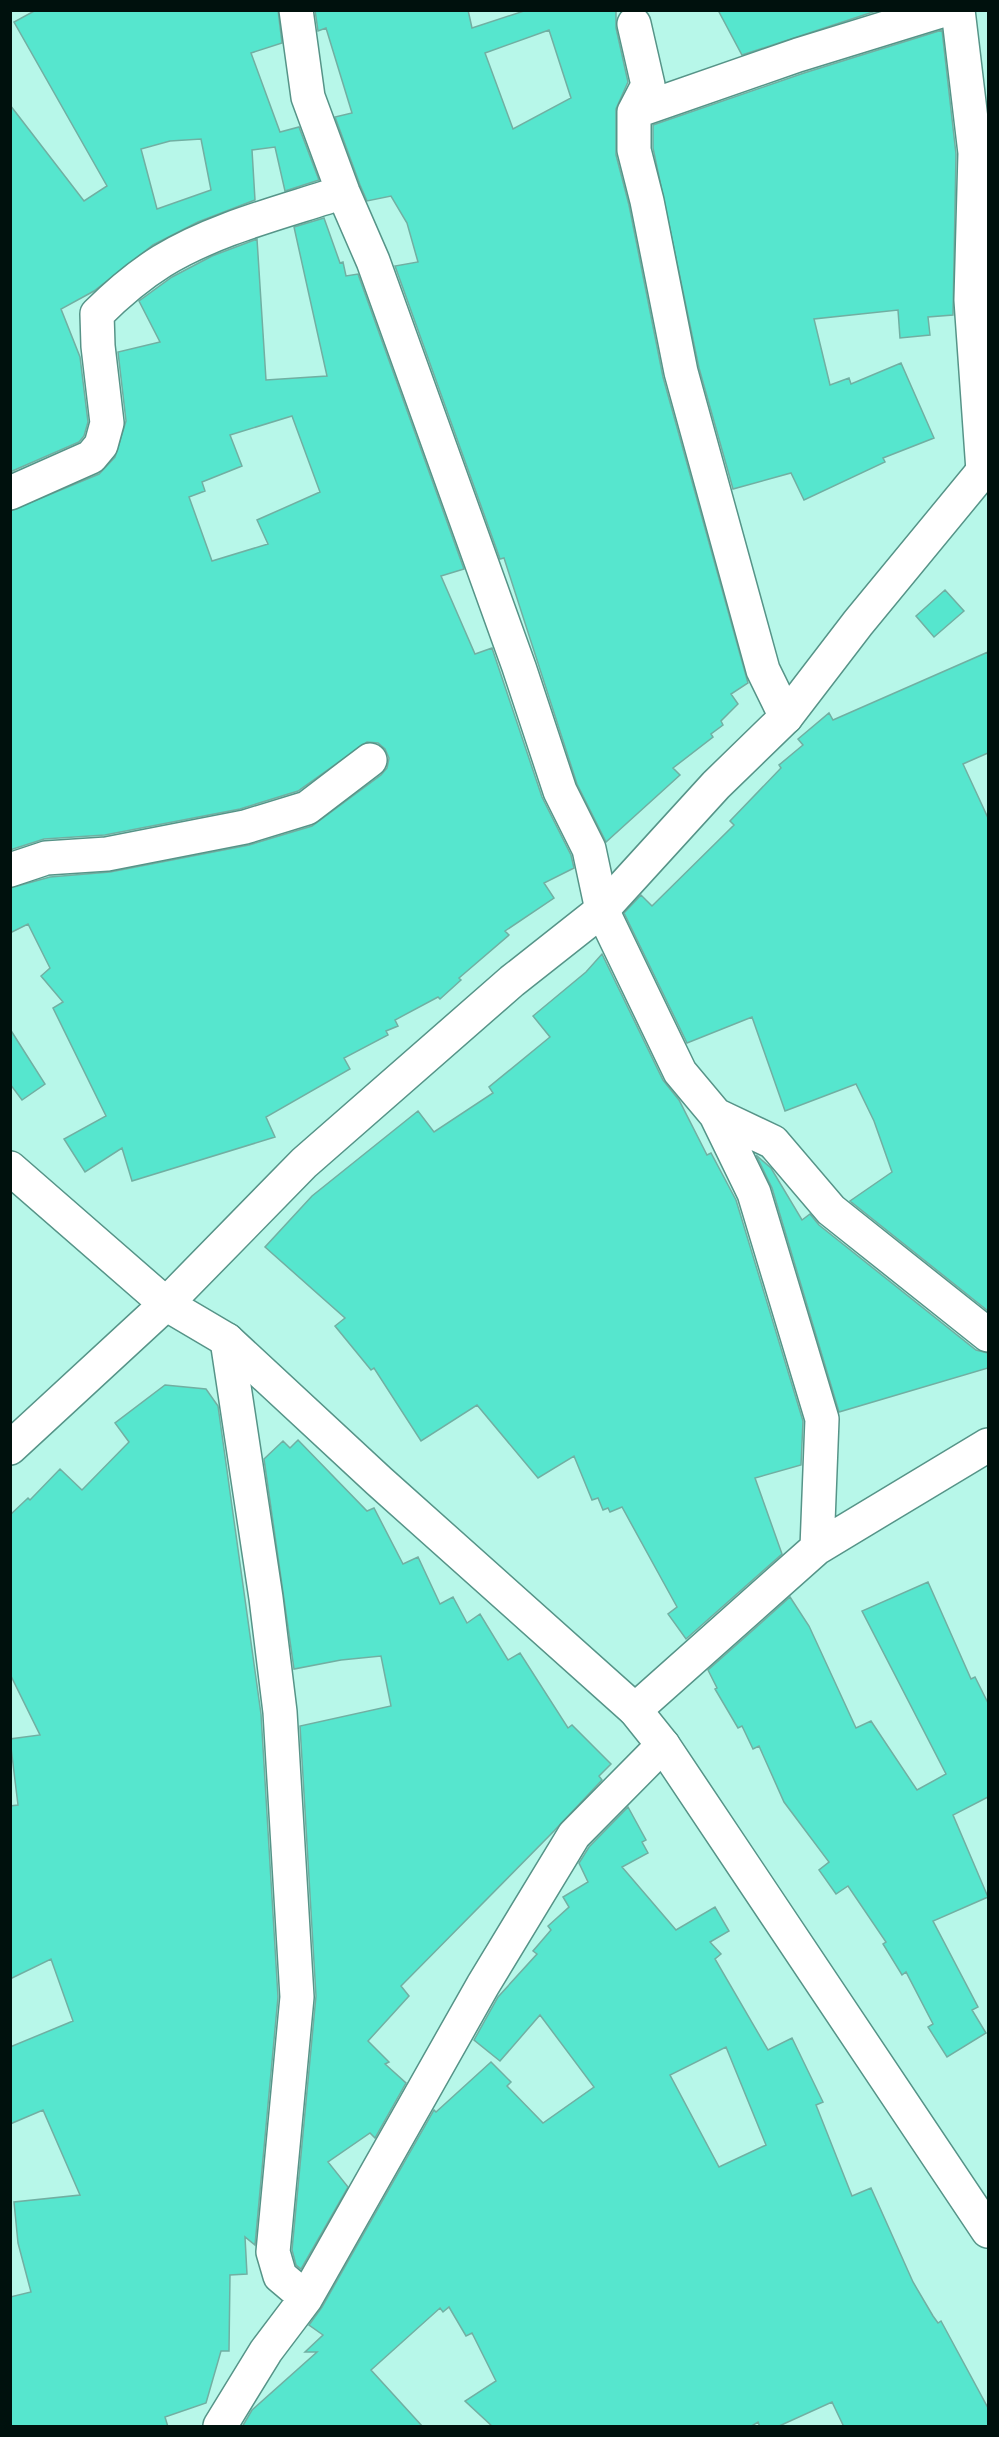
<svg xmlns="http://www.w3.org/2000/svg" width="999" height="2437" viewBox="0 0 999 2437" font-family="'Playfair Display',serif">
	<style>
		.building { fill: #56e6ce; stroke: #71afa2; stroke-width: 1.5; fill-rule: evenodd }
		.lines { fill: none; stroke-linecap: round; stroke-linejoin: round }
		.minor-casing { stroke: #569488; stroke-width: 36 }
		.tertiary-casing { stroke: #569488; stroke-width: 36 }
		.secondary-casing { stroke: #569488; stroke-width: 36 }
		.minor { stroke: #fff; stroke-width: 33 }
		.tertiary { stroke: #fff; stroke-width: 33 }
		.secondary { stroke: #fff; stroke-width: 33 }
	</style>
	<rect width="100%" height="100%" fill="#b7f7e9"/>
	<!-- building -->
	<path class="building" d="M36,10H278L282,43L251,53L280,132L299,127L319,180L285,191L275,147L252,150L255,200L198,222L153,245L94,291L61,309L80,357L88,422L84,436L79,442L10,472V105L84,201L107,186L14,22ZM201,139L211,190L157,209L141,149L170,141Z
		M315,10H468L472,28L527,10H616V28L628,82L616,109V155L629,205L663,377L748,683L731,694L738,704L721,721L723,725L711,734L713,737L673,768L680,775L606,842L577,784L504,558L500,559L395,266L418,262L407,223L391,196L367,201L360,185L335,117L352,113L326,28L318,31ZM549,30L571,98L513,129L485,53Z
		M718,10H879L742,55Z
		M942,30L956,154L953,315L928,317L930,335L900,338L898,310L814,319L830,385L849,378L851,384L901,363L934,438L883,458L885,462L804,500L791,473L733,489L699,368L653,148V125L804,73Z
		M324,218L340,263L343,262L346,276L358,274L464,569L441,576L475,654L492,648L542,797L571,855L574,868L544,883L554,898L505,931L509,935L459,978L461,980L440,999L438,997L395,1020L398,1026L386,1031L388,1035L344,1058L350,1069L266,1117L275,1137L132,1181L122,1148L85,1172L64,1139L106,1116L53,1008L63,1002L41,976L50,968L28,924L10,933V888L50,877L110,872L249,845L312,826L381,775L387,768L389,758L385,749L378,743L367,742L298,791L240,809L105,835L44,839L10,850V511L99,474L115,457L126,421L118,352L160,342L139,301L172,277L212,256L257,239L266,380L327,376L294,227ZM292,416L320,492L257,520L268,544L212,561L189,497L205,491L202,482L242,466L230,435Z
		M945,590L964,611L934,637L916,616Z
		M988,652V753L963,764L988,818V1311L850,1201L892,1172L874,1121L856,1084L785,1111L752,1017L687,1043L624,913L641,895L652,906L734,825L730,821L781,768L779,765L803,745L798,739L829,713L833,720Z
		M602,954L663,1080L679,1100L707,1155L711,1153L736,1200L803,1421L801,1465L755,1478L782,1554L686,1639L668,1614L677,1607L622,1507L610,1512L608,1508L603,1510L598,1498L592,1500L574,1456L538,1478L477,1405L421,1441L374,1368L371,1370L335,1326L345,1318L265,1247L312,1196L418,1111L434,1132L493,1093L489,1087L550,1037L533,1016L586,972Z
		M10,1029L45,1084L22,1100L10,1084Z
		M756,1155L771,1168L802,1220L810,1214L819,1225L976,1350L988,1353V1368L839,1412L772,1188Z
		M165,1385L206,1389L218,1406L261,1714L278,1997L255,2245L245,2237L247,2274L230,2275L229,2351H221L206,2403L165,2417L168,2427H10V2297L31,2292L18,2243L14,2202L80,2195L43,2110L10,2124V2047L73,2021L51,1959L10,1979V1806L18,1805L10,1739L40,1735L10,1674V1515L28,1498L30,1500L60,1469L82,1490L129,1442L115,1423Z
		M298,1440L367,1511L374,1508L403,1564L418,1557L440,1604L453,1597L467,1623L480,1614L508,1660L520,1653L568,1728L572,1725L611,1764L599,1776L602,1780L554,1831L401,1986L409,1996L368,2041L389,2062L385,2064L406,2083L375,2138L370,2133L328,2162L348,2187L301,2269L296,2265L292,2250L316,1996L300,1726L391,1706L381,1656L341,1660L294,1669L264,1459L283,1441L290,1448Z
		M928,1582L971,1679L975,1677L988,1703V1797L953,1815L988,1897L933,1921L978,2007L972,2010L986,2033L947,2057L928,2027L933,2024L906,1972L902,1975L883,1944L886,1942L848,1886L836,1894L819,1870L829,1862L784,1802L759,1746L753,1749L742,1726L738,1728L715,1689L717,1688L708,1670L790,1597L809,1626L856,1728L871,1721L917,1790L946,1774L862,1611Z
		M628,1807L646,1840L642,1842L648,1853L622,1867L676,1930L715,1907L729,1931L710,1942L721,1954L715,1959L768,2050L792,2038L823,2102L816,2105L852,2196L871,2188L913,2282L933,2316L938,2323L941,2321L988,2408V2427H844L832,2402L777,2427H760L758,2422L750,2427H493L465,2401L496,2381L472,2333L466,2336L449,2307L443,2312L440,2308L371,2370L423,2427H242L252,2410L317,2352H305L323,2335L309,2325L322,2307L434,2110L436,2112L491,2062L511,2082L507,2086L543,2123L594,2087L540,2015L500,2061L474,2040L498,1997L537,1954L533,1951L551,1930L548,1926L569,1907L563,1897L588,1882L579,1863L589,1847ZM726,2047L766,2145L719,2167L670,2075Z"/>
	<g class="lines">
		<!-- minor casing -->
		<g class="minor-casing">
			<path id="minor" d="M296,10L308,97L343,192L373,261L519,667L560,791L589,849L602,910L680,1072L716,1115L754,1193L822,1419L817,1548
				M958,10L975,153L971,300L983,471
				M634,24L648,85L634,112V150L647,201L681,372L763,670L786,717
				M634,112L798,55L944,10
				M10,493L91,457L101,445L107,423L98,346L97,314C117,294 138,276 162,261C216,228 283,212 343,192
				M10,870L46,858L107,854L245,827L307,808L370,760
				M716,1115L773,1142L831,1210L988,1335
				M227,1340L266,1598L280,1712L297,1997L273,2252L280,2276L306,2298
				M635,1710L817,1548L988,1445
				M220,2426L266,2351L306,2298L483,1985L574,1835L663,1745"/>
		</g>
		<!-- tertiary casing -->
		<g class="tertiary-casing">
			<path id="tertiary" d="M10,1448L166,1304L304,1163L512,981L602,910L716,785L786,717L858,623L988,465"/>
		</g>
		<!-- secondary casing -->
		<g class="secondary-casing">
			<path id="secondary" d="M10,1168L166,1304L227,1340L379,1481L635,1710L663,1745L988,2231"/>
		</g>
		<!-- minor -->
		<use href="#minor" class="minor"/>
		<!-- tertiary -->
		<use href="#tertiary" class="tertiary"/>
		<!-- secondary -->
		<use href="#secondary" class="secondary"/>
	</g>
	<!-- border -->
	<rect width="999" height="2437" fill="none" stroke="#00110d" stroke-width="24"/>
</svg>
